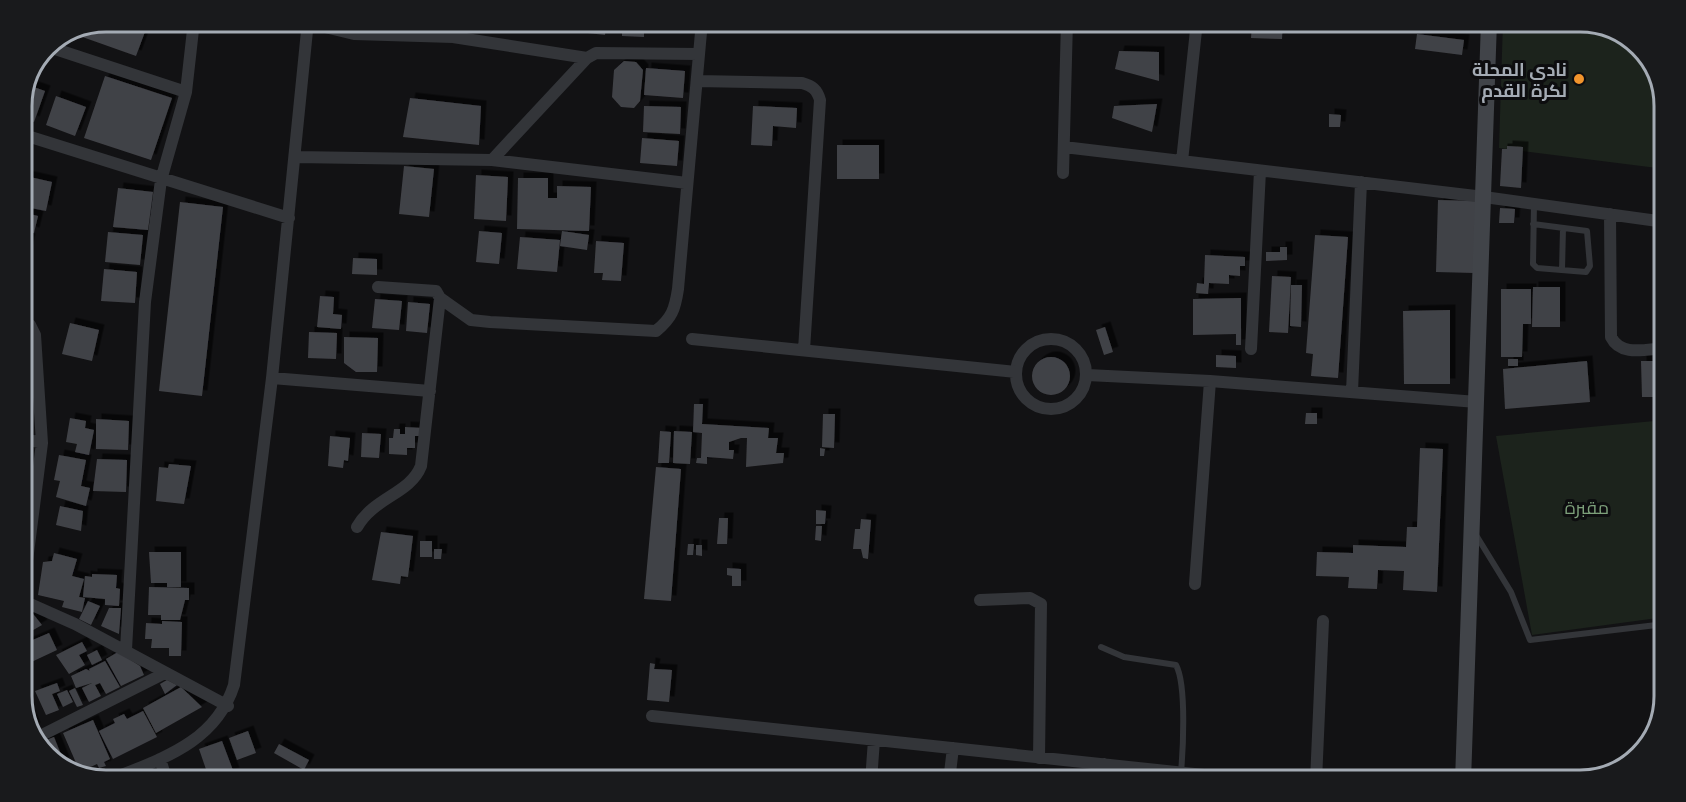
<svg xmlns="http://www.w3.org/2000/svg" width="1686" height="802" viewBox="0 0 1686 802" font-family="'Space Grotesk',Cairo,sans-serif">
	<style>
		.green { fill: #1c231c }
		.building { fill: #414247; filter: url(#shadow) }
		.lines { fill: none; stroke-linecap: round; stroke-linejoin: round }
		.lane { stroke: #333539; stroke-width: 6 }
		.street { stroke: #333539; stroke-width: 12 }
		.secondary { stroke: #414449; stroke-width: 16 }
		.poi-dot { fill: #f1942c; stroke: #0d0d0f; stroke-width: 2 }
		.labels { text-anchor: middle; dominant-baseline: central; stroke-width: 6; stroke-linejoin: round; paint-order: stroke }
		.poi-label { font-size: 18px; font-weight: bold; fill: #a4abb4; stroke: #0d0d0f; text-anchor: end }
		.park-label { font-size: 18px; fill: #7da07a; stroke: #0d0d0f }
		.rim { fill: none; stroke: #a4abb4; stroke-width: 3 }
	</style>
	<defs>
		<filter id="shadow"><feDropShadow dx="5.5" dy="-5.5" stdDeviation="0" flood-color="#0009"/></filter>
	</defs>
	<rect width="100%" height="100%" fill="#121214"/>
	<!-- green -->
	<path class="green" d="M1503,21C1573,21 1648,10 1665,100C1669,121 1665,147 1665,169L1499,148Z
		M1665,420V617L1532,635L1496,436Z"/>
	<!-- building -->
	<path class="building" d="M105,21H125L146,29L136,56L74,34Z
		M151,21H170L168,27Z
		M581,21H607L605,35L579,32Z
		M622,21H644V37L622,36Z
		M652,21H664L663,27H652Z
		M1136,21H1165L1164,28L1135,22Z
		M1245,21H1283L1282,39L1251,38L1252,24L1245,23Z
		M1417,34L1464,40L1462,55L1415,49Z
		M1119,51L1159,52V81L1115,69Z
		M624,61L636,62L643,70L640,101L634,108L621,107L612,97L614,70Z
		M646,68L685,71L683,98L644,95Z
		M105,76L172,98L151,160L84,138Z
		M28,85L45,91L34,122L21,117V100Z
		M56,96L86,107L75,136L46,125Z
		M410,98L481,106L479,145L403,137Z
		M1157,104L1152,132L1112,118L1114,106Z
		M644,106L681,107L680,134L643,132Z
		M753,106L797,108L796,128L773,126L772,146L751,145Z
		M1329,114L1341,115L1340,127H1329Z
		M642,138L679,141L677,166L640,163Z
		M837,145H879V179H837Z
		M1507,146L1523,147L1521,188L1500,186L1502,149H1507Z
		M404,166L434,169L429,217L399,214Z
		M21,175L52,182L46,211L21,206Z
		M476,175L508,177L506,221L474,219Z
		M518,178H548V198H557V186L591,187L589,231L517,229Z
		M118,188L153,192L148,230L113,227Z
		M1438,200L1477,201L1475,273L1436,272Z
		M180,202L223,207L202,396L159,391Z
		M1500,208L1515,209L1514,223H1499Z
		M21,212L38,216L34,233L21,230Z
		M479,231L502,233L499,264L476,262Z
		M562,231L589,235L587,250L560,246Z
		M108,232L143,235L140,265L105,262Z
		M1315,235L1348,237L1338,378L1311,376L1313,354L1306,353Z
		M21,237L30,239L23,267H21Z
		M520,237L560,240L557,272L517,269Z
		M596,241L624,243L621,281L602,280L603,273H594Z
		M1280,247H1287V260L1266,261V252H1280Z
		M1205,255L1245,257V266H1240V276L1229,275V284L1209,283L1208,294L1196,293L1197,283L1204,284Z
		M353,258L377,259V275L352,274Z
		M104,269L137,272L135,303L101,301Z
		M1272,276L1291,277L1288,333L1269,332Z
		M1291,285H1302L1301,327L1290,326Z
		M1533,287H1560V327H1532Z
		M1501,289H1531V324H1523L1522,357H1501Z
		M320,296L334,297L333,314L342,315L341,329L317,327Z
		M1241,298V345H1236V334L1193,335V299Z
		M375,299L402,301L399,330L372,328Z
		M408,302L430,304L427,333L406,331Z
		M1450,310V384H1404L1403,311Z
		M70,323L99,330L92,361L62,354Z
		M1105,327L1113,352L1104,355L1096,330Z
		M309,332L337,333L336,359L308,358Z
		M21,333L32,335L29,347L21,345Z
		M344,337L378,338L377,372H356L344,363Z
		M1216,355L1236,356V368L1216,367Z
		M1032 376a19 19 0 1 1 38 0a19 19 0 1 1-38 0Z
		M1508,359H1518V366H1508Z
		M1587,361L1590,402L1505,409L1503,369Z
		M1641,361H1663L1664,386H1659V397H1642Z
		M694,404H703L702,424L769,428L768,438H778L776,453H784L783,463L746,467L747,438H741L729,442V450H734L733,459L707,457V464L696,463L697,458H701L702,433L693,432Z
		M1306,413H1317V424H1305Z
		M823,414H835L834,448L822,447Z
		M70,418L86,421L85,428L94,430L89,455L75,452L77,444L66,442Z
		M96,419L129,421L128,450L96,449Z
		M405,427L422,428L421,436H415V448H407V455L389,454V438H393L394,429H400V434H405Z
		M660,431L671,432L669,463H658Z
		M674,431L692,432L690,464L673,463Z
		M362,433L381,434L379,458L361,457Z
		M330,436L350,438L348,461L344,460L343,468L328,466Z
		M820,448L825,449L824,456H820Z
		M1420,448L1443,449L1437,592L1403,590L1404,571L1378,570L1377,589L1348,588L1349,577L1316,576L1317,552L1353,553V545L1406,547L1407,527H1417Z
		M59,455L86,460L81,486L90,488L86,506L56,497L60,481L54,480Z
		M97,459L127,460L126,492L93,491Z
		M169,464L191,466L184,504L156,501L159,467L168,468Z
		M656,467L681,469L671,601L644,599Z
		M21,494L32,498L25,516L21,515Z
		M60,506L83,511L81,531L56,525Z
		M816,510L826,511L825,524H816Z
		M719,518H728L727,544H717Z
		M861,519L871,520L868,559L863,558L861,549H853L855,529H860Z
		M816,526H822L821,541L815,540Z
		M381,532L413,536L408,577L401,576L400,584L372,580Z
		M420,541H432V557H420Z
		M688,544H694L693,555H687Z
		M696,545H702V556L696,555Z
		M434,549H442L441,559H434Z
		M149,552H181V587H167V583H151Z
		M54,553L77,559L72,576L84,579L79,597L85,598L82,612L62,607L64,601L38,595L43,562L52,561Z
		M727,568L741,569V586H732V576L727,575Z
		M92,574L117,575L116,588L120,589L119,606L105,605V599L83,597L85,576L92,577Z
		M149,587L189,588V600H185L180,620H161V615H148Z
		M88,601L100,606L91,625L79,619Z
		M25,604L42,625L21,637V606Z
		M109,608H121L119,634L101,626Z
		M162,621L182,622L181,656H169V648H151L152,639H145L146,623L162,624Z
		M49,633L57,650L25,665L21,656V645Z
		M82,642L87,651L79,655L85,665L69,674L56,655Z
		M97,650L102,660L92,665L87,655Z
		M118,652L140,666L144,675L121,686L106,659Z
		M105,661L120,687L106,694L100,683L95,685L101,696L89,702L82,688L92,683L76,688L71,676L86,669L90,671L94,682L89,669Z
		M650,663L655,664L654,669L672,670L669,702L647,700Z
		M167,680L177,685L165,694L160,684Z
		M57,683L60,691L52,694L59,710L46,715L35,691Z
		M181,687L202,707L156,733L143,708Z
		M75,688L83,705L77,707L69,691Z
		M67,690L73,702L63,707L57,694Z
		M21,696L35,728L33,730L21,702Z
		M143,711L157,737L113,759L99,731L115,723L113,719L124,714L127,719Z
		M93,720L110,759L104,762L106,766L99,768L97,764L80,772L63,733Z
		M248,731L256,753L237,760L229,738Z
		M54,737L64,762L59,764L36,744Z
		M222,741L234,773L210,781L199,749Z
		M279,744L309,760L304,770L274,753Z
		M158,775L161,781H144Z
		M237,777L238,781H224V780Z"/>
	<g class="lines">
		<!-- lane -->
		<path class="lane" d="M1374,21L1378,23L1488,29
			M1533,224L1587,231L1590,266L1586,272L1537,268L1533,264L1534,204
			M1562,270L1563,228
			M1476,535L1511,592L1530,640L1665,624
			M1101,647L1124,657L1176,665C1187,685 1183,756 1180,781"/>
		<!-- street -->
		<path class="street" d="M300,21L354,34L453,37L587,58
			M46,46L186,92
			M697,81L802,83C812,86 817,89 820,100L804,350
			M21,134L289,218
			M1064,147L1484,197L1665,222
			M295,157L492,160L687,183
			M492,160L587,58L596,53L699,54
			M1182,161L1197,21
			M1063,173L1067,21
			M1610,214L1611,337C1621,357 1646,349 1665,348
			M440,298L471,320L490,322L656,331C672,318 675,309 678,289L702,21
			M21,320L30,325L35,335L42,443L22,600
			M1016 374a35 35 0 1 1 70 0a35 35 0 1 1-70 0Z
			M692,339L1016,372
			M1251,349L1260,171
			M1087,375L1210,381L1477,402
			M272,378L430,391
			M1352,392L1361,182
			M21,438L42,443
			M357,527C374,497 410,494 421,466L440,298L436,291L378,287
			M1195,584L1210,381
			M21,600L75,624L228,706
			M980,600L1030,598L1041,604L1039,758
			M126,650L145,302L161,180L186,92L194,21
			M652,716L1260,781
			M34,739L165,673
			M160,759L167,781
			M107,781C160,759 215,744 234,685L272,378L308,21
			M871,781L874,740
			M949,781L953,748
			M1102,781L1104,764
			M1316,781L1323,621"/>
		<!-- secondary -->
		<path class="secondary" d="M1463,781L1489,21"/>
	</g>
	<!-- markers -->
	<circle class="poi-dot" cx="1579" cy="79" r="6"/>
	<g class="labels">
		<!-- poi labels -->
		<g class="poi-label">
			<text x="1567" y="69">نادي المحلة<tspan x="1567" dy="21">لكرة القدم</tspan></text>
		</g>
		<!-- park labels -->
		<g class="park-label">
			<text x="1587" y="507">مقبرة</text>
		</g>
	</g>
	<!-- crop -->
	<path d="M0 0H1686V802H0ZM106 32H1580A74 74 0 0 1 1654 106V696A74 74 0 0 1 1580 770H106A74 74 0 0 1 32 696V106A74 74 0 0 1 106 32Z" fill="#191a1c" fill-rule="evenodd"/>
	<path class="rim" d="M106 32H1580A74 74 0 0 1 1654 106V696A74 74 0 0 1 1580 770H106A74 74 0 0 1 32 696V106A74 74 0 0 1 106 32Z"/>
</svg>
